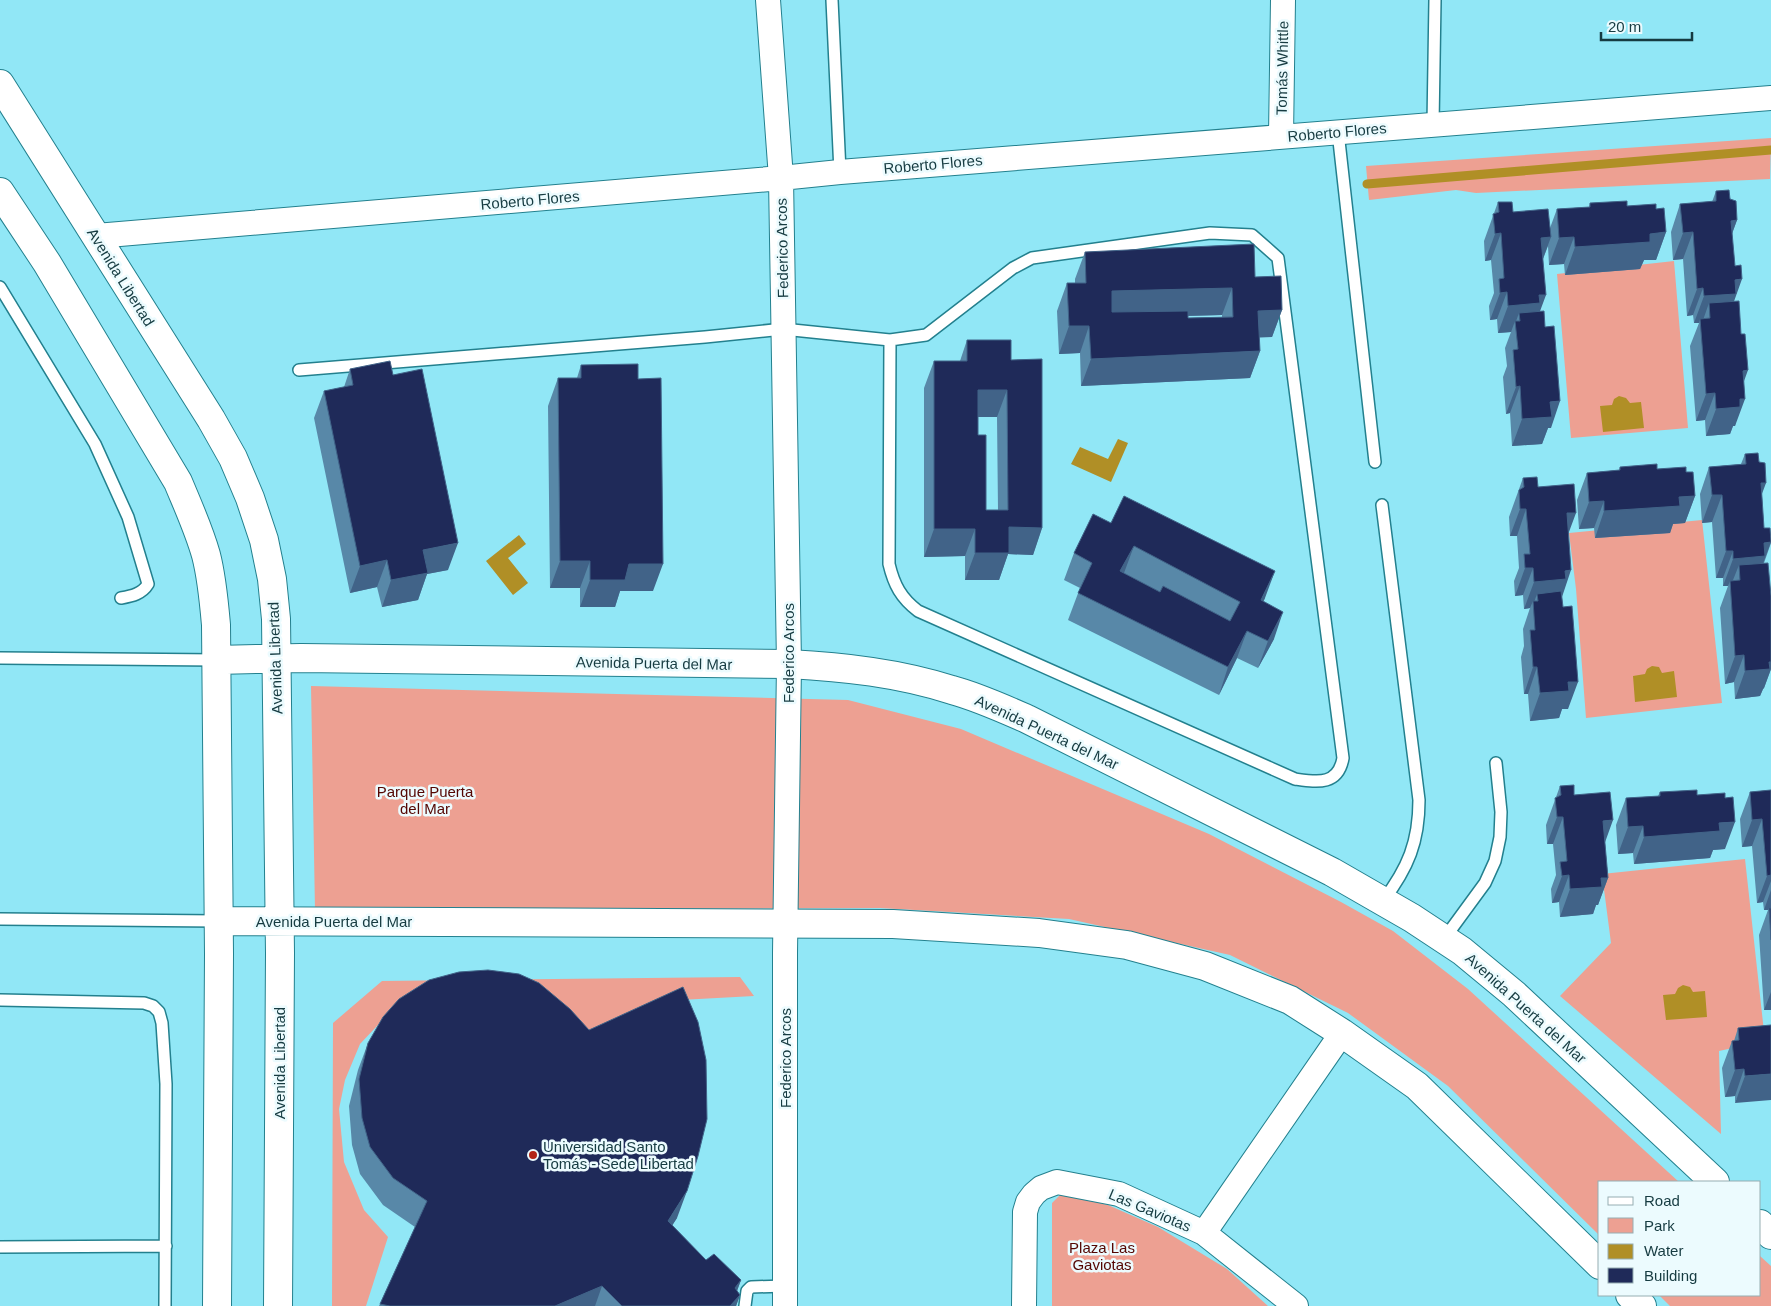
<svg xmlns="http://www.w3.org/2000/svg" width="1771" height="1306" viewBox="0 0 1771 1306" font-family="Arial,sans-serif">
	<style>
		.green { fill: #eda092 }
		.water { fill: #b08f26 }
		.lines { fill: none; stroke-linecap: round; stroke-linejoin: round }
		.stream { stroke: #b08f26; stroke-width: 9 }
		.lane-casing { stroke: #23808e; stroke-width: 14 }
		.street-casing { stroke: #23808e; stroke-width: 26 }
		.secondary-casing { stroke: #23808e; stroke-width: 30 }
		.lane { stroke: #fff; stroke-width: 11 }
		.street { stroke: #fff; stroke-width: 24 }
		.secondary { stroke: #fff; stroke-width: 28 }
		.wall { fill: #5888a8; fill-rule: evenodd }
		.shaded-wall { fill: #416388 }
		.building { fill: #1f2a59; stroke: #416388; fill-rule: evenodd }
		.poi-dot { fill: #b32517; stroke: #ecfbfe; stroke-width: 2 }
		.labels { text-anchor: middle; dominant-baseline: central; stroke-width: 5; stroke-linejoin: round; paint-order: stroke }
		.street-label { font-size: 15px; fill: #163b41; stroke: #ecfbfe }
		.park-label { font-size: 15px; fill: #540602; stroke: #ecfbfe }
		.poi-label { font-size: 15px; fill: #163b41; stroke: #ecfbfe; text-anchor: start }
	</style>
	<rect width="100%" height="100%" fill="#91e7f6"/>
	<!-- green -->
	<path class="green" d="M1771,138L1770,179L1476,193L1456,190L1369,200L1366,166Z
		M1674,261L1688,428L1571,438L1557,274Z
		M1702,520L1722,703L1586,718L1576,589L1569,533Z
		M311,686L848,700L961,729L1209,834L1341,902L1393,931L1468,989L1679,1182H1600V1236L1448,1086L1348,1013L1230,955L1069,919L880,908L315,910Z
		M1745,859L1765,1041L1719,1051L1721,1134L1560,996L1611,943L1602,874Z
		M740,977L754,996L680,1000L582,1043L393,1009L360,1044L345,1080L339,1109L344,1162L364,1210L388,1237L366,1306H332L333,1023L382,981Z
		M1061,1194L1108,1205L1158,1227L1227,1269L1268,1306H1052V1203Z
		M1760,1256L1771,1266V1306H1670L1659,1295H1760Z"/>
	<!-- water -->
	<path class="water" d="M1619,396L1626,398L1630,403L1641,402L1644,428L1603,432L1600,406L1612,405L1614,399Z
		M1118,439L1128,443L1111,482L1071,464L1080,447L1108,459Z
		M519,535L526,544L508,558L528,583L513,595L486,561Z
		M1652,666L1659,667L1662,673L1674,671L1677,697L1635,702L1633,676L1645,674L1647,669Z
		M1683,985L1690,987L1693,992L1705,991L1707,1017L1666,1020L1663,995L1675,994L1678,988Z"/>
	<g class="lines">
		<!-- stream -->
		<path class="stream" d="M1367,184L1771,150"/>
		<!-- lane casing -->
		<g class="lane-casing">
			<path id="lane" d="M832,0L840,172
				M1433,124L1435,0
				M1338,132L1375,462
				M0,287L95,444L128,517L148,584C142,594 132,596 121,598
				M299,370L705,337L783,329L890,340L926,335L1013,268L1032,258L1210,233L1252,235L1278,258L1343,758C1338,786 1317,782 1295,779L918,611C901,598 894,585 889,564L890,340
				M1382,505L1419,800C1419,842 1408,868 1383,901
				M0,658L217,660
				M0,919L218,921
				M1444,939L1485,883L1495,861L1500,837L1501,812L1496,763
				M0,1000L144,1003L153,1006L159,1012L162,1023L166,1084L165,1306
				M0,1247L166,1246
				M745,1306L747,1291L751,1287L785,1286"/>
		</g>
		<!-- street casing -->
		<g class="street-casing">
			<path id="street" d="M768,0L781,178L789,664L785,953V1306
				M1281,136L1283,0
				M96,236L781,178L840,172L1771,98
				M1204,1233L1342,1033
				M1024,1306L1025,1212L1028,1202L1034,1194L1041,1188L1057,1182L1119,1194L1204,1233L1296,1306"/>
		</g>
		<!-- secondary casing -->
		<g class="secondary-casing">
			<path id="secondary" d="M0,84L211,419L233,458L250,498L264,540L272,579L276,619L280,953L278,1306
				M0,192L47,263L178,482C188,506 199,530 206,555C212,578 214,602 216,625L219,954L217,1306
				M217,660L301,658L789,664C844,667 899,673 952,690C978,697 1002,708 1027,719L1332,872L1412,918L1462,951L1514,994L1715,1182
				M218,921L893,924L1039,933L1127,945L1205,966L1290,1000L1342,1033L1417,1086L1600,1265
				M1760,1224L1771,1235
				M1630,1295L1642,1306"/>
		</g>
		<!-- lane -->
		<use href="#lane" class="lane"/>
		<!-- street -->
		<use href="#street" class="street"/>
		<!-- secondary -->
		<use href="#secondary" class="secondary"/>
	</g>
	<!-- wall -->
	<path class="wall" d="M1716,191L1730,199L1737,220L1732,234L1734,301L1743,382L1735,426H1733L1730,434L1706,436L1705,420L1696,421L1690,346L1699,323H1694L1693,315L1687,316L1683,259L1673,260L1671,232L1680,204L1712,202Z
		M1498,202L1513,212L1550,228L1557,209L1589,207L1590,203L1627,206L1656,209L1666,232L1656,260H1644L1640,269L1565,275L1564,264L1549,265L1548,246L1543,259L1540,311L1551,428H1548L1542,444L1512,446L1510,413L1506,414L1503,377L1507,366L1505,348L1511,332L1498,333L1497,319L1490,320L1489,306L1494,293L1491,260L1485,261L1484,241Z
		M1085,252L1255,277L1282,310L1272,337H1259L1260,351L1250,378L1081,386L1080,353L1059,354L1057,311L1067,283H1075V279ZM1222,315V317L1188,318V316Z
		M967,340L1011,360L1042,528L1033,555L1008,554L999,580H965V556L924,557V388L934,361H960ZM978,417H997L998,510H986L978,435Z
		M581,365L638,379L653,591H620L615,607H580V588H550L548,406L558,378H577Z
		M350,369L393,375L448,570L427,574L418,600L382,607L377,587L350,593L314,418L324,391L344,387Z
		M1745,454L1762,496L1764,528L1771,538V543L1764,563L1771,596V669L1764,688L1763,689L1760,696L1735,699L1734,682L1725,684L1720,608L1728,586H1723V578H1716L1712,522L1702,523L1700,494L1709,467L1741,464Z
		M1620,467L1657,469L1686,472L1695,496L1685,523L1673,524L1670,533L1595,538L1594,528L1579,529L1577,500L1587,473L1619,470Z
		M1523,478L1538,487L1568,534L1562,596L1568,709H1562L1559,718L1530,721L1528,694H1524L1521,657L1524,646L1523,629L1530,608L1524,609L1523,595L1515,596L1514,581L1519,568L1517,536H1510L1509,517Z
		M1111,523L1265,598L1263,602L1274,639L1258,668L1237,658L1219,695L1068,620L1080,588L1064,580L1074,553ZM1123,573H1124L1160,592Z
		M1560,786L1574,795L1605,843L1608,878L1598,905H1596L1593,914L1560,917L1559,902L1552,903L1551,889L1556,875L1553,844H1547L1546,825Z
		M1771,790V1010H1764L1759,935L1768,910H1764L1763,902L1757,903L1752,846L1742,847L1740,819L1750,792Z
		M1660,792L1697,795L1725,849L1713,850L1710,858L1634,864L1633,853L1618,854L1616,825L1626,798L1658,796Z
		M1771,1025L1735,1103V1096L1725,1097L1722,1068L1732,1041H1734L1738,1028Z
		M368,1043L677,1218L672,1225L706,1260L741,1280L737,1291L740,1295L736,1306H379L415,1227L383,1205L360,1174L352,1145L349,1106L358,1070Z"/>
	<!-- shaded-wall -->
	<path class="shaded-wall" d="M1737,220L1727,247L1731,221Z
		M1666,232L1656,260H1644L1640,269L1565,275L1575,247L1650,234Z
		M1693,232L1683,259L1673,260L1683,233Z
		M1501,233L1491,260L1485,261L1495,234Z
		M1551,237L1541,264V238Z
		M1574,237L1564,264L1549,265L1559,238Z
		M1742,279L1732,307L1710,318L1709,303L1702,323L1700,319L1699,323H1694L1704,296L1735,280Z
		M1232,288L1222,315L1102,318L1112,291Z
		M1703,288L1693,315L1687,316L1697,289Z
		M1507,292L1497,319L1490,320L1500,293Z
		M1539,295H1546L1536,322L1520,321L1519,313L1515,324V321L1511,332L1498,333L1508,306Z
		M1282,310L1272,337L1248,338L1258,311Z
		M1069,326H1089L1080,353L1059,354Z
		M1260,351L1250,378L1081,386L1091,359Z
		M1748,370L1738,398L1743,371Z
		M1520,386L1510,413L1506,414L1516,387Z
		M978,390H1007L997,417H968Z
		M1715,393L1705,420L1696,421L1706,394Z
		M1740,399H1745L1735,426H1733L1730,434L1706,436L1716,409Z
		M1560,401L1551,428H1548L1542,444L1512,446L1522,419L1550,402Z
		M1761,483H1766L1756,510Z
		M1712,495H1722L1712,522L1702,523Z
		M1695,496L1685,523L1673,524L1670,533L1595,538L1604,511L1679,497Z
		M1604,501L1594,528L1579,529L1589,502Z
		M1520,509H1526L1517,536H1510Z
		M1567,513H1576L1566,540Z
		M1009,527L1042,528L1033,555L1008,554L999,580H965L975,553Z
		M934,529H975L965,556L924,557Z
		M1771,542L1761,569L1740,580L1739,565L1731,585L1730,581L1728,586H1723L1733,559L1764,543Z
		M458,543L448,570L427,574L418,600L382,607L391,580L423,550Z
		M1134,546L1124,573L1110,598L1120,571Z
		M1726,551H1733L1723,578H1716Z
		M387,560L377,587L350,593L360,566Z
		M560,561H590L580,588H550Z
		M629,564H663L653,591H620L615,607H580L590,580Z
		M1525,568H1533L1523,595L1515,596Z
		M1571,570L1562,597L1538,601L1537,594L1533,605V601L1530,608L1524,609L1534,582L1565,571Z
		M1275,571L1265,598L1251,627L1261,600Z
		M1283,612L1274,639L1258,668L1268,641Z
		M1247,631L1237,658L1219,695L1228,667Z
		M1744,655L1734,682L1725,684L1735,656Z
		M1769,662H1771V669L1764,688L1763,689L1760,696L1735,699L1745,671Z
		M1533,667H1537L1528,694H1524Z
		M1568,682H1578L1568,709H1562L1559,718L1530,721L1540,693Z
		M1557,817H1563L1553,844H1547Z
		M1762,819L1752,846L1742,847L1752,820Z
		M1613,820L1603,848V821Z
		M1735,822L1725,849L1713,850L1710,858L1634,864L1644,837L1719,823Z
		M1643,826L1633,853L1618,854L1628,827Z
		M1569,875L1559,902L1552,903L1562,876Z
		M1771,875V881L1763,902L1757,903L1767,876Z
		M1601,878H1608L1598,905H1596L1593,914L1560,917L1570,889Z
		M1771,890V910L1769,908L1768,910H1764Z
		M1771,992V1010H1764Z
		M1744,1069L1735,1096L1725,1097L1735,1070Z
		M1771,1074V1100L1735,1103L1745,1076Z
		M687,1191L677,1218L658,1248L668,1221Z
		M741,1280L732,1304L740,1295L736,1306H728L735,1288Z
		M602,1286L595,1306H555Z"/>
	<!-- building -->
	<path class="building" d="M1729,190L1730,199L1736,201L1737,220L1731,221L1735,266L1741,265L1742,279L1735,280L1736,294L1704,296L1703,288L1697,289L1693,232L1683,233L1680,204L1716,201V191Z
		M1627,201V206L1656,204V209L1664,208L1666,232L1650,234V242L1575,247L1574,237L1559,238L1557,209L1590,207V203Z
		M1498,202H1512L1513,212L1548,209L1551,237L1541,238L1546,295H1539L1540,303L1508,306L1507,292L1500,293L1499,279L1504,278L1501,233L1495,234L1493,214L1499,212Z
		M1254,244L1255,277L1281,276L1282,310L1258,311L1260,351L1091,359L1089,326H1069L1067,283H1086L1085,252ZM1232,288L1233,317L1188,318V311L1112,312V291Z
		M1739,301L1741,334H1745L1748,370L1743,371L1745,399H1740V407L1716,409L1715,393L1706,394L1700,319L1710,318L1709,303Z
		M1544,311L1545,327L1554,326L1560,401L1550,402L1552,417L1522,419L1520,386L1516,387L1513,350L1518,349L1515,321H1520L1519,313Z
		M967,340H1011V360L1042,359V528L1009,527V553H975V529H934V361H967ZM978,390H1007L1008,510H986V435H978Z
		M390,361L393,375L422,369L458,543L423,550L428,573L391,580L387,560L360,566L324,391L353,385L350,369Z
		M638,364V379L661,378L663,564H629L625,580H590V561H560L558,378H581V365Z
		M1758,453L1759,462L1765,463L1766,483H1761L1764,528H1770L1771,542L1764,543L1765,556L1733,559V551H1726L1722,495H1712L1709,467L1746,464L1745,454Z
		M1657,464V469L1686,467V472H1693L1695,496L1679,497L1680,506L1604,511V501L1589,502L1587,473L1620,470V467Z
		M1537,477L1538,487L1574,484L1576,513H1567L1571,570L1565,571L1566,579L1534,582L1533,568H1525L1524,554H1530L1526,509H1520L1519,490L1524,487L1523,478Z
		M1124,496L1275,571L1261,600L1283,612L1268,641L1247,631L1228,667L1078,593L1092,563L1074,553L1093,514L1111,523ZM1134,546L1240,602L1230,621L1163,586L1160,592L1120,571Z
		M1768,563L1771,596V662H1769L1770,669L1745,671L1744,655L1735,656L1730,581L1740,580L1739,565Z
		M1561,591L1563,607L1572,606L1578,682H1568L1569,691L1540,693L1537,667H1533L1530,630H1535L1533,601H1538L1537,594Z
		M1574,785V795L1610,792L1613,820L1603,821L1608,878H1601L1602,887L1570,889L1569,875L1562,876L1560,862L1567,861L1563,817H1557L1555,798L1561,795L1560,786Z
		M1697,790V795L1725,793V798L1733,797L1735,822L1719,823L1720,831L1644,837L1643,826L1628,827L1626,798L1660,796V792Z
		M1771,790V875L1767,876L1762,819L1752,820L1750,792Z
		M1769,908H1771V940Z
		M488,970L519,974L539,983L570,1009L589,1030L683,987L698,1022L706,1060L707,1119L698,1156L687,1191L668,1221L706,1260L714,1254L741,1280L735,1288L740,1295L730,1306H622L602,1286L555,1306H390L380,1304L427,1201L393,1178L370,1147L362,1118L359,1079L368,1043L383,1017L399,999L429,980L459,972Z
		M1771,1025V1074L1745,1076L1744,1069L1735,1070L1732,1041L1739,1040L1738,1028Z"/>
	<!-- markers -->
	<circle class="poi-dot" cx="533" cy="1155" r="5"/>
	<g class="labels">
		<!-- street labels -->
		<g class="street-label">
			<text transform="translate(1282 68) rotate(-89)">Tomás Whittle</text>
			<text transform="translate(1337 132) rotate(-5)">Roberto Flores</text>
			<text transform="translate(933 164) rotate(-5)">Roberto Flores</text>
			<text transform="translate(530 200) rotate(-5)">Roberto Flores</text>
			<text transform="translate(782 248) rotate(-91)">Federico Arcos</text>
			<text transform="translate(121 277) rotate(58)">Avenida Libertad</text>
			<text transform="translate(788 653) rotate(-90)">Federico Arcos</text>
			<text transform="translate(275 658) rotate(-92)">Avenida Libertad</text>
			<text transform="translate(654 663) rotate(1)">Avenida Puerta del Mar</text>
			<text transform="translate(1047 732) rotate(25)">Avenida Puerta del Mar</text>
			<text x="334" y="921">Avenida Puerta del Mar</text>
			<text transform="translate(1526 1008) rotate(42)">Avenida Puerta del Mar</text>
			<text transform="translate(785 1058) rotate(-90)">Federico Arcos</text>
			<text transform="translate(279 1063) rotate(-90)">Avenida Libertad</text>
			<text transform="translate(1150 1210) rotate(23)">Las Gaviotas</text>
		</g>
		<!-- park labels -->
		<g class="park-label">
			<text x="425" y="791">Parque Puerta<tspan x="425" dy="17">del Mar</tspan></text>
			<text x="1102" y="1247">Plaza Las<tspan x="1102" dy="17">Gaviotas</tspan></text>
		</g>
		<!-- poi labels -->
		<g class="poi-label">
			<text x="543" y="1146">Universidad Santo<tspan x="543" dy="17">Tomás - Sede Libertad</tspan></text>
		</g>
	</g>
	<!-- legend -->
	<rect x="1598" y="1181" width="162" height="115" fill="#ecfbfe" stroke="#96aeb2"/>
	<rect x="1608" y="1197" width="25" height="8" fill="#ffffff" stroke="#96aeb2"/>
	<text x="1644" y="1206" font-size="15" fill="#163b41">Road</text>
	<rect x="1608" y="1218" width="25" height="15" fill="#eda092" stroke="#96aeb2"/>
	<text x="1644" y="1231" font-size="15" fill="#163b41">Park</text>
	<rect x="1608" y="1244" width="25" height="15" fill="#b08f26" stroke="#96aeb2"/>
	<text x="1644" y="1256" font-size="15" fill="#163b41">Water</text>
	<rect x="1608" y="1268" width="25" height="15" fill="#1f2a59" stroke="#96aeb2"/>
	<text x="1644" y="1281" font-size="15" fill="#163b41">Building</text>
	<!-- scale -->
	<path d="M1601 32v8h91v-8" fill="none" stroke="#163b41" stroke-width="2.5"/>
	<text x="1608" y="32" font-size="15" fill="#163b41" stroke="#ecfbfe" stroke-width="4" paint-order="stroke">20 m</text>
</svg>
